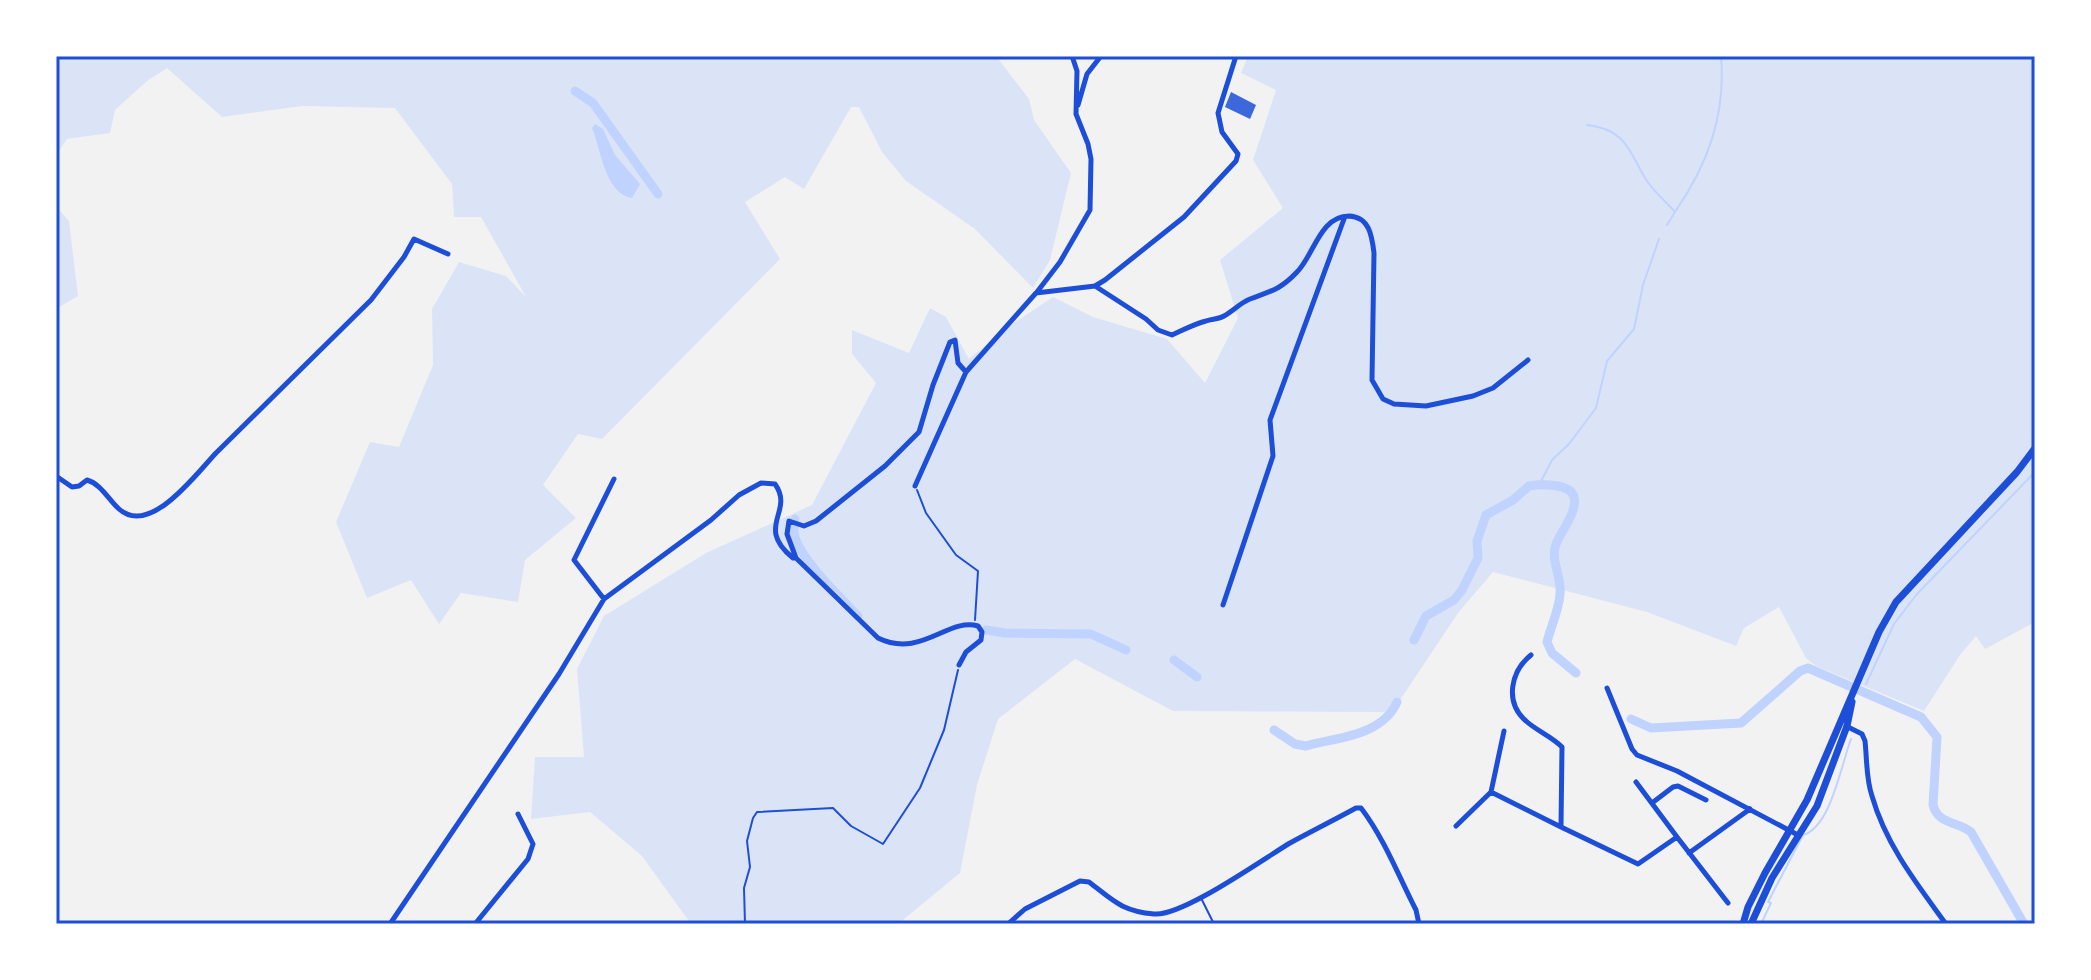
<svg xmlns="http://www.w3.org/2000/svg" width="2091" height="980" viewBox="0 0 2091 980" font-family="'PT Sans',sans-serif">
	<style>
		.green { fill: #dbe4f7 }
		.water { fill: #bfd3fe }
		.lines { fill: none; stroke-linecap: round; stroke-linejoin: round }
		.stream { stroke: #bfd3fe; stroke-width: 2 }
		.canal { stroke: #bfd3fe; stroke-width: 9 }
		.building { fill: #3d67dc }
		.path { stroke: #1d4ed8; stroke-width: 2 }
		.service { stroke: #1d4ed8; stroke-width: 2 }
		.minor { stroke: #1d4ed8; stroke-width: 5 }
		.secondary { stroke: #1d4ed8; stroke-width: 7 }
		.neatline { fill: none; stroke: #1d4ed8; stroke-width: 3 }
	</style>
	<rect width="100%" height="100%" fill="#f2f2f2"/>
	<!-- green -->
	<path class="green" d="M56,56H996L1029,99L1034,120L1071,173L1050,260L1033,288L975,229L906,181L882,152L859,107H851L804,189L785,177L745,202L780,259L602,439L578,434L543,485L576,518L525,560L518,602L461,593L439,624L411,580L367,598L336,522L370,442L399,447L433,365L432,309L459,262L506,276L526,297L481,217H454L452,184L395,108L302,106L222,117L167,68L147,81L115,110L110,133L67,139L56,155Z
		M1248,56H2035V622L1985,649L1976,636L1960,655L1924,711L1816,666L1806,658L1779,607L1744,628L1736,646L1647,612L1493,572L1458,613L1392,712L1173,711L1075,659L998,719L977,785L960,873L898,924H691L642,856L590,812L531,819L535,757H584L577,669L604,616L706,553L812,505L876,383L852,354V330L909,353L930,308L946,317L969,359L1009,326L1053,297L1093,317L1167,339L1205,383L1238,318L1220,260L1283,208L1253,160L1276,90L1241,73Z
		M56,206L69,221L78,296L56,309Z"/>
	<!-- water -->
	<path class="water" d="M595,124L603,129L615,155L640,184L632,198C605,194 601,149 592,128Z"/>
	<g class="lines">
		<!-- stream -->
		<path class="stream" d="M1587,125C1625,129 1629,150 1645,178C1652,190 1665,201 1675,212L1667,225
			M1675,212C1708,164 1726,115 1721,56
			M1539,485L1552,460L1569,444L1596,408L1607,361L1634,329L1643,285L1659,239
			M1866,684L1894,624L1917,594L2035,472
			M1761,924L1771,903L1768,902L1803,835C1831,827 1841,765 1851,739"/>
		<!-- canal -->
		<path class="canal" d="M575,91L593,103L658,194
			M795,519C794,525 793,531 795,537C802,561 841,598 858,616
			M986,630L1005,633L1091,634L1126,650
			M1414,640L1426,616L1454,600L1462,590L1478,558L1477,541L1486,515L1513,500L1529,486C1540,484 1571,483 1574,497C1578,511 1561,531 1556,544C1550,560 1562,577 1560,594C1559,610 1551,626 1547,642L1552,653L1576,673
			M1174,660L1197,677
			M1631,719L1651,728L1741,723L1800,671L1808,668L1921,717L1937,737L1933,805C1938,825 1958,821 1971,832L2024,924
			M1274,730L1295,744L1306,746C1338,737 1382,736 1397,702"/>
	</g>
	<!-- building -->
	<path class="building" d="M1231,92L1256,105L1250,119L1225,107Z"/>
	<g class="lines">
		<!-- path -->
		<path class="path" d="M917,490L926,513L956,555L978,571L975,620
			M745,924L744,888L750,867L747,841L753,818L757,812L833,808L851,826L883,844L920,788L944,730L958,670"/>
		<!-- service -->
		<path class="service" d="M1201,898L1214,924"/>
		<!-- minor -->
		<path class="minor" d="M1078,105L1087,74L1101,56
			M1095,286L1146,319L1158,330L1172,335C1183,330 1194,324 1206,321C1212,319 1219,319 1224,316C1233,311 1240,303 1250,299C1271,291 1280,290 1297,272C1314,255 1320,216 1349,216C1370,217 1372,237 1374,253L1372,380L1383,399L1394,404L1426,406L1473,396L1493,388L1528,360
			M1037,292L1060,262L1090,210L1091,159L1088,144L1076,114L1077,71L1072,56
			M56,476L72,487L79,486L87,480C101,484 108,499 119,509C150,537 196,474 216,453L371,300L404,257L414,239L448,254
			M915,486L966,372
			M796,558L878,638C921,659 948,617 978,626L982,632L981,640L966,652L959,665
			M604,599L574,560L614,479
			M1223,605L1273,456L1270,420L1344,219
			M1531,655C1511,671 1504,702 1526,721C1537,731 1551,736 1562,747L1561,827L1638,864L1677,837L1728,903
			M1607,688L1632,749L1637,755L1677,771L1798,835
			M1846,726L1862,734L1865,741C1867,759 1866,779 1872,796C1886,845 1917,884 1946,924
			M1504,731L1491,792L1561,827
			M1636,782L1677,837
			M1652,803L1673,787L1678,786L1706,800
			M1456,826L1491,792
			M1689,853L1750,809
			M390,924L559,674L604,599L711,520L739,495L761,483L775,484C795,512 754,526 793,558H796L787,534L789,521L804,526L816,521L885,466L919,432L933,385L950,342L955,340L958,363L966,372L1036,293L1095,286L1105,280L1184,217L1236,161L1238,154L1222,132L1218,113L1236,56
			M475,924L528,859L533,844L518,814
			M1008,924L1025,909L1080,881L1089,882C1113,900 1121,911 1154,914C1182,917 1263,859 1290,843C1312,831 1334,820 1356,808H1361C1384,838 1399,877 1416,910L1419,924
			M1450,924H1457"/>
		<!-- secondary -->
		<path class="secondary" d="M1743,924L1748,907L1765,873L1807,800L1879,632L1896,602L2017,472L2035,448
			M1751,924L1772,878L1817,806L1847,726L1852,702"/>
	</g>
	<!-- border -->
	<rect width="2091" height="980" fill="none" stroke="#ffffff" stroke-width="116"/>
	<rect x="58" y="58" width="1975" height="864" class="neatline"/>
</svg>
